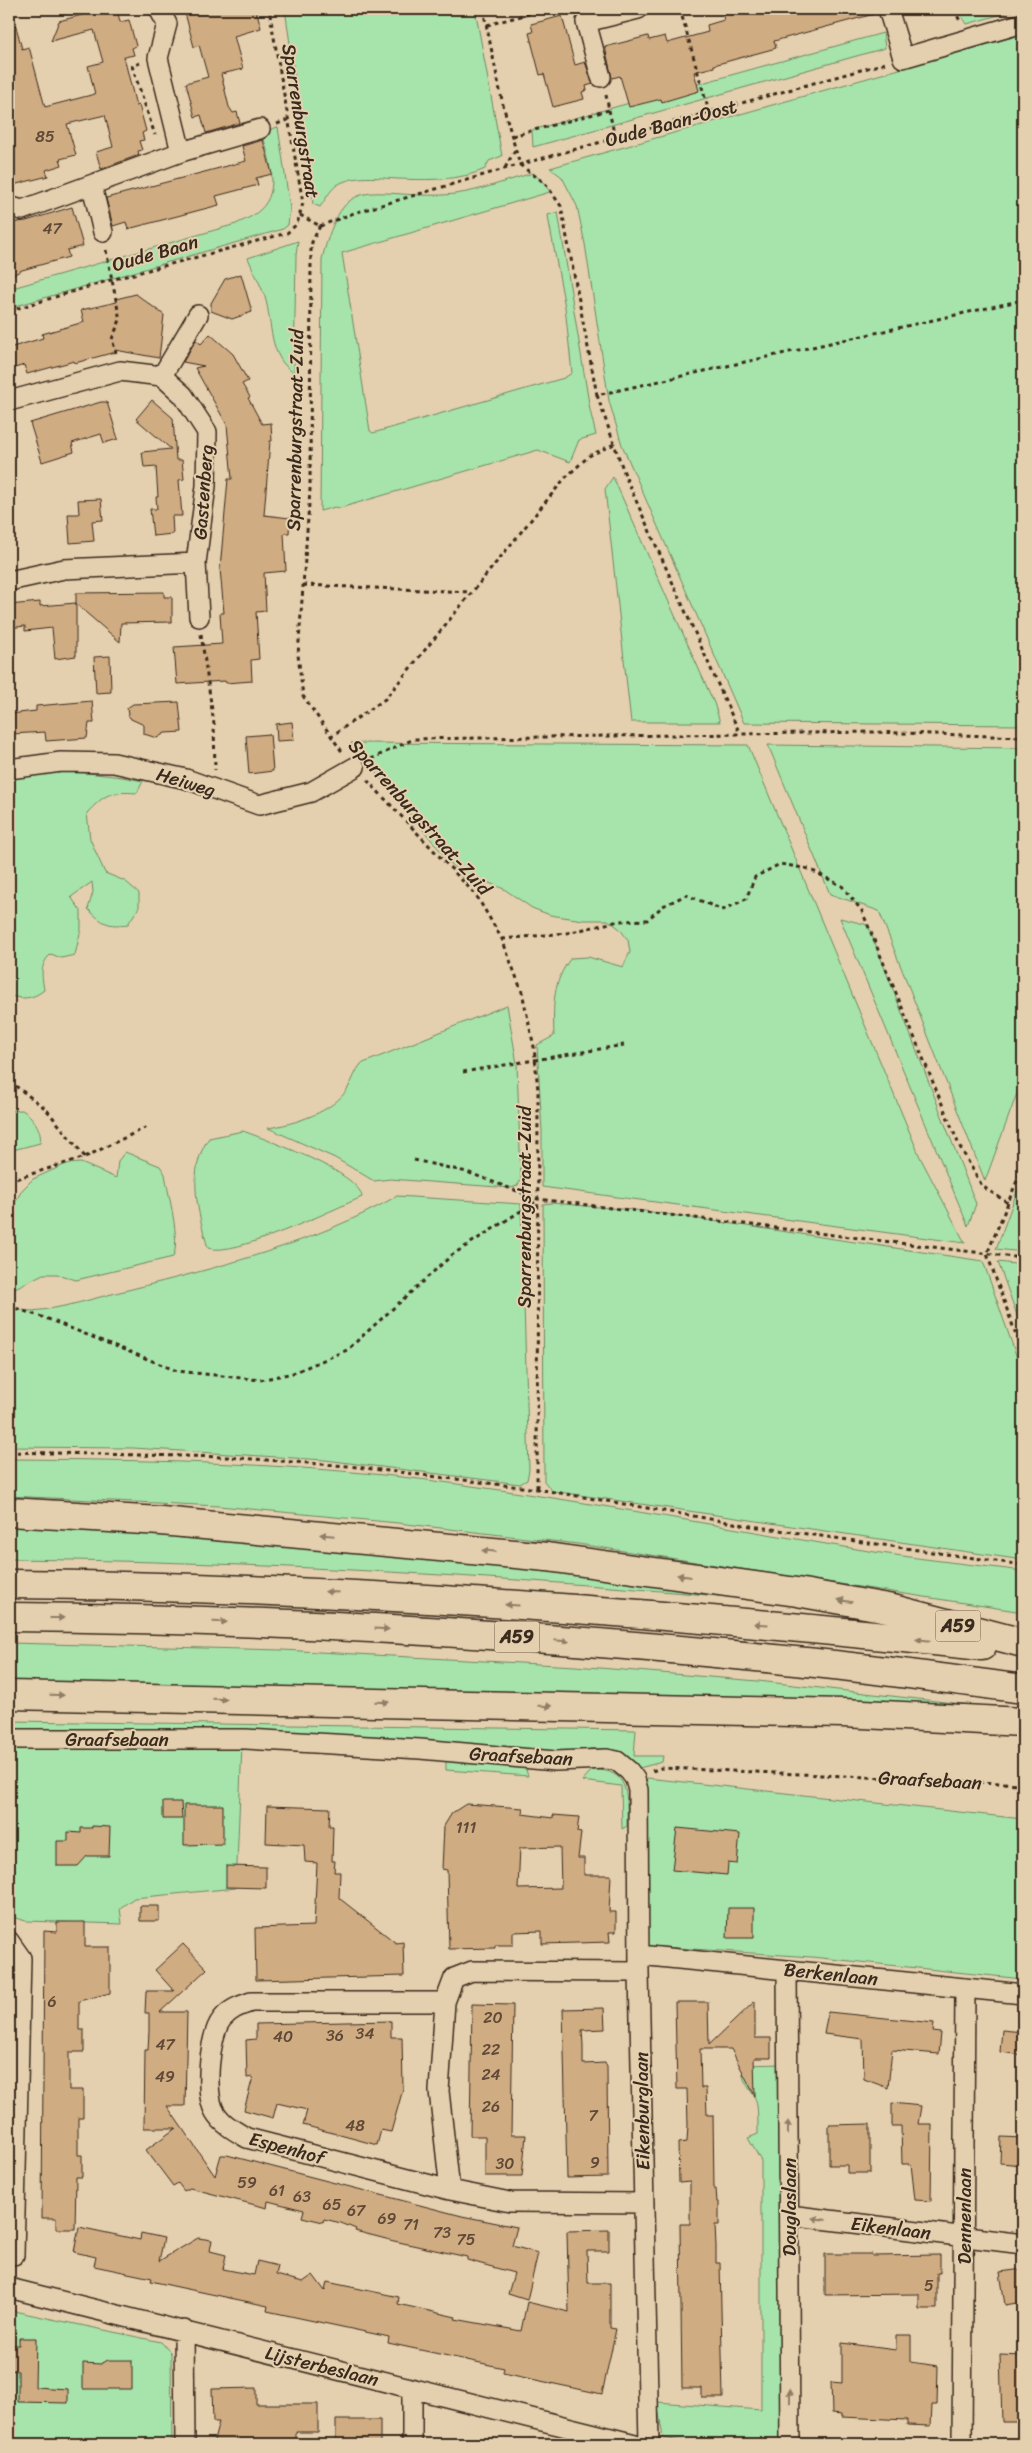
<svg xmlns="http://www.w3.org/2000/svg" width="1032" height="2453" viewBox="0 0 1032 2453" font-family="Sriracha,sans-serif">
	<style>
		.green { fill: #a6e4ab; stroke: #708764 }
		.building { fill: #d0ac82; stroke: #3b2a1e; fill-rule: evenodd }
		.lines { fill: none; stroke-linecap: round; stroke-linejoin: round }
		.street-casing { stroke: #3b2a1e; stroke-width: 22 }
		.highway-casing { stroke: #3b2a1e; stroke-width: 31 }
		.path { stroke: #3b2a1e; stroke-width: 3; stroke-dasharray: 4 4; stroke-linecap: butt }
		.street { stroke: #e4d0ae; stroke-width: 19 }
		.highway { stroke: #e4d0ae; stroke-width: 28 }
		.oneway { fill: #907d66 }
		.labels { text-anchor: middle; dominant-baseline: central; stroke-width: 4; stroke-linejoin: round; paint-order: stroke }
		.number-label { font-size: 16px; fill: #604a37 }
		.shield { fill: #e4d0ae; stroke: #6e5c49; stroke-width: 1 }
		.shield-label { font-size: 18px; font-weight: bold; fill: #3b2a1e }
		.street-label { font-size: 19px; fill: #3b2a1e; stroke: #e4d0ae }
	</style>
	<rect width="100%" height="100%" fill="#e4d0ae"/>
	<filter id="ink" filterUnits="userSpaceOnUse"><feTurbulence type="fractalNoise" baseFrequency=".02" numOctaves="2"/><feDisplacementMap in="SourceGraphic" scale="10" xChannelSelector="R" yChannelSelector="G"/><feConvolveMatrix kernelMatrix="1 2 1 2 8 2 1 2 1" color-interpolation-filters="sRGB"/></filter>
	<g filter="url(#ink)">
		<!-- green -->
		<path class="green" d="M285,9H475L502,156L489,161L485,169C459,181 426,180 398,179C378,178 355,174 337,185C330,190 325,200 320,207L313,204Z
			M957,9H1020L967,24Z
			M883,33L885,48L533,147L532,130Z
			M1023,34V725L744,723L622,445L609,401L585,244L577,206L562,177L550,168Z
			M278,127L290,208L288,225L283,229L9,308V289L236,224C244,220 254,216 260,210C282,190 268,156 262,132Z
			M533,173L544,183L550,192L342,253L370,431L373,433L564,378L572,373L565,307L549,222L548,215L558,212L590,410L596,435L579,440L570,462L538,450L340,508L335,507L320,511L322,259C345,169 369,198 443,195C473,194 504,181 533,173Z
			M298,241L296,255L294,373C268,356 273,324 265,297C260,283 253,270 248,258Z
			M613,477L714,703L720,722H631L605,489Z
			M351,743L748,745L920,1157L965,1243L542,1187V1131L537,1045L554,1036C553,1006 552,982 571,958L588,957L623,967L630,952L628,940L620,929L608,920H583L550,915L532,908L504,889L484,881L468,884Z
			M768,745L1023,748V1077L985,1181L879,911L830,894Z
			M70,771L122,777L143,781L137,793C110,791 105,794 87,813L90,839L105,873L125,881L139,893V907L128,924C108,927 102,923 88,909L93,892L92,882L71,897L81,911V929L75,955L61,958L51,954C39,965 42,976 44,990C33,999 22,1000 9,995V775Z
			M840,918L868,925L976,1204L968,1226Z
			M507,1005L517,1064L521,1180L517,1186L511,1188L390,1179L374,1181L335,1158L268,1128C294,1124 334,1112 348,1088C353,1080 355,1071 361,1064Z
			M22,1110C32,1115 43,1131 40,1143L9,1151V1111Z
			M243,1131C267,1140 359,1172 362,1197C334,1209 233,1258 208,1248C198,1213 186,1170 209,1138Z
			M125,1152L160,1166L165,1174C168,1194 181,1240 173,1257L76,1280L57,1274H43L9,1291V1214L22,1190L33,1179L66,1164L81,1163L116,1178L118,1161Z
			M1023,1175V1252L996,1249Z
			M397,1196L521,1204L529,1470L527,1480L520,1484L325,1460L133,1448L9,1447V1309C17,1308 24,1311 31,1311C63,1309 97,1297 128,1290C220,1267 315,1243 397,1196Z
			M552,1203L645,1211L983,1261L1023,1375V1560L552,1491L544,1481L543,1204Z
			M998,1262L1023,1265V1332Z
			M9,1459C156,1460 304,1463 450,1483C594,1502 737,1530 881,1553C928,1560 976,1565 1023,1571V1612L578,1544L398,1523L219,1506L9,1496Z
			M9,1520L309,1537L773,1601C519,1577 264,1562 9,1559Z
			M9,1643L282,1650L575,1666L758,1681L998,1708L9,1688Z
			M9,1721L636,1730L634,1756H663L662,1762L639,1768C618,1742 590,1748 562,1754L9,1732Z
			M242,1744L236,1888L134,1898L120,1908L122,1924L26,1921L9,1916V1745Z
			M449,1759L525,1767L528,1776L446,1770V1762Z
			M592,1770C631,1768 627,1798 627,1826L622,1829L621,1786L582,1781Z
			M647,1778L1023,1819V1979L812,1957L647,1946L644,1786Z
			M783,2064L780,2444H697L663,2438L657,2402L761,2410V2161L748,2138L758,2134C758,2124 758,2114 757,2105C755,2090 738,2082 744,2065Z
			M9,2310L161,2342L171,2353L172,2444H9Z"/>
		<!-- building -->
		<path class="building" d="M105,9H117L120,22L129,20L136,46L132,48L134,55L124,57L136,106L139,105L146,131L142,133L144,140L139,141L142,150L138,151L139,155L101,169L96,152L113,147L105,115L67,124L76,155L60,159L62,165L46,170L48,176L9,186V20L14,19L22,49L29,47L45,107L95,94L88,66L103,62L94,30L51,41L59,21Z
			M184,9H256L261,28L234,36L243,69L221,74L229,107L233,113L237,112L240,123L206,133L201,115L195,117L186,83L208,77L199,45L194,47Z
			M721,9H873L874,14L774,41L776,48L714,65V67L694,72L699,91L662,102L661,99L629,107L620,76L612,78L605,47L648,36L649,40L665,36L667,43L708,32L707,25L724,20Z
			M562,16L575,65L585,62L593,84L586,86L587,90L582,92L584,99L553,107L544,74L540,75L529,33L533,32L531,24Z
			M263,140L272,174L256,178L258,185L216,196L219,205L128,229L126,222L113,226L106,198L246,161L242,146Z
			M72,207L83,246L67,250L69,257L22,270L9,277V223L26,221Z
			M241,274L252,312L232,319L211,311V303L225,279Z
			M136,294L164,315L159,358L115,350V352L75,363L74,361L27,374L24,365L12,369L9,348L43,338L42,334L84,322L81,310L117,302L116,299Z
			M210,334L233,354L248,381L242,384L250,397L248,398L262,424L271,423L272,441H270L264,515L290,518L289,533H284L286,571L264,573L266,611L256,612L259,659L251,660L252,681L226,683L225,681L177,684L174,647L222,644L220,613H224L220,569L228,479H232L227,425L195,368L204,366L183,362L196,340L201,344Z
			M152,400L173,418L176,460H182L184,479L179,480L182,516H172L173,534L153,536L150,509H157L156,497H158L156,466L144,467L142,452L171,449L136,419Z
			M101,402H107L118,439L104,443L101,434L72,443L74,452L42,462L30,423Z
			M101,499L103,520L92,521L94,541L70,543L68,514H79L78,500Z
			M164,592V597H172V622L121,623L120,642L76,604V593Z
			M40,602V606L76,603V656L55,659L52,628L25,631V626L9,628V605Z
			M110,656L111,692L96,693L94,657Z
			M92,701L94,723H89L87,738L46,741L45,732L12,734L10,714L36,711V706Z
			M179,702L182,732L165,733L157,738L144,734V725L131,719L128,715L127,708L133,704Z
			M292,722L294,740L277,741L276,724Z
			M270,734L273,771L249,774L246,736Z
			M163,1802H181L182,1819H163Z
			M466,1804L523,1808L522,1814L553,1818V1815L579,1817L577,1832L581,1833L578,1858H584V1875H611L609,1912H616V1932H609L610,1942L542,1944V1931L513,1932V1945H495V1948L449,1949L447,1870L442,1869L444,1826L452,1813ZM560,1847L561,1888L518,1889L520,1848Z
			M184,1805H223V1844L184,1845Z
			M267,1806L330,1808L329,1826H333L332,1861H335L334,1872H340L339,1898L396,1943L403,1942L404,1976L256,1980L255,1928L314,1926L317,1863L305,1862L304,1845L266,1843Z
			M92,1826L110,1827L109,1856H87L78,1866H57V1841H68V1832L81,1833V1828H92Z
			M677,1828L740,1834L737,1864L728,1863L727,1875L672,1870Z
			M226,1866L266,1867V1888L226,1887Z
			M140,1906H159V1921H140Z
			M728,1908H754V1938H727Z
			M57,1922H85V1947H110V1993L79,2001V2030H84V2052H69V2090H83V2118H78V2155H82V2177H76L75,2229H56V2218H42L44,1931L57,1932Z
			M183,1944L207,1969L160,2012H187L185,2106H167L215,2176L221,2155H227L462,2216L517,2227L512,2246L538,2253L527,2300L508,2294L514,2273L467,2260V2257L394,2241L355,2231L356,2229L341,2223L324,2219L323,2222L302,2217L304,2210L268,2201L267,2208L190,2188L184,2191L178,2183L173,2186L146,2150L176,2128H144L145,2050H148L149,2031V2013H145L146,1991H174L155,1970Z
			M755,2001V2038H771V2058H754L755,2096L731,2049H700L701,2088H706L707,2115H713L714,2189H716L717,2202H719V2225H715L716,2246V2263H720L723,2398H702V2388H682L680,2224H690V2182L679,2183L678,2143L687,2142L688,2125L687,2089H677L675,2002H708L709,2045Z
			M472,2004L513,2005L511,2135H526L522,2176H485V2136H470Z
			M604,2008L605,2029L582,2030L583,2045V2064L605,2063L607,2067L608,2177L567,2178L563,2009Z
			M828,2012L934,2023L933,2032L941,2033L939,2054L892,2050L888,2088L864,2079L863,2039L824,2034Z
			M391,2021V2037H402L403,2089L391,2132L381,2130L377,2145L303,2125L307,2110L277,2103L273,2118L244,2110L253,2077L247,2078L246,2040L256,2039V2024Z
			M1002,2030L1023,2032V2055L1000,2052Z
			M892,2103L921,2106L918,2124H932L931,2201L915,2200L911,2164H902L901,2126H892Z
			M870,2124V2173H847V2165H829V2125Z
			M1001,2137L1023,2138V2165L1000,2163Z
			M79,2227L140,2240L141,2233L164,2238L159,2261L198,2238L212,2240L210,2251L226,2255L223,2269L254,2275L257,2261L278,2266L276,2275L303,2282L313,2275L325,2291L327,2282L399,2297L398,2304L456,2317L455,2319L521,2331L527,2302L569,2312L567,2231L609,2230V2251H587L588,2283H610V2328L616,2329L602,2394L503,2373L504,2368L388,2343L389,2337L267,2311L268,2306L173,2286L151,2281L152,2278L94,2266L96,2257L74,2252Z
			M825,2254H872V2256L940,2255V2273H937V2309H919V2294L825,2295Z
			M1023,2269V2302L1005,2305L1000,2272Z
			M896,2335H911V2362L938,2366L937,2405H932L931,2426L907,2425V2420L842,2417V2414L832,2413L831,2382L842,2383V2343L896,2350Z
			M19,2338H36L35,2387L68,2389V2403L18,2402V2371L9,2370V2345H19Z
			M1000,2355L1023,2356V2422H1002Z
			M108,2360H132V2389H83V2363L101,2364Z
			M256,2388V2404H318V2432H296V2441H278L277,2444H213L219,2422H213L212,2389Z
			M336,2420H380V2444H336Z"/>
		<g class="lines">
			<!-- street casing -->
			<g class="street-casing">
				<path id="street" d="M159,9L167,24L158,58L181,152
					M888,9L903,58L1023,23
					M601,77L586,22L638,9
					M92,186L103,232
					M9,206L22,210L181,152L260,129
					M162,376L198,315
					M9,401L120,371L162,376L183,395L207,432L206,486L196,563L199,617
					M9,581L64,569L196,563
					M9,769L61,762L114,763L186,779L259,805L311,792L355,767
					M9,1739H246L420,1749L555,1761L607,1759L617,1761L629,1771L635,1779L638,1790L639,1972L649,2444
					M9,1941L21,1958L14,2255
					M639,1955L1023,1994
					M787,1970L790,2444
					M445,2002H251C239,2006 230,2009 222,2019C209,2035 204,2094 215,2112C222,2124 235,2131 247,2138L450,2190L510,2202L644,2203
					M450,2190L439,2091L445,2002L454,1978L472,1971L639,1972
					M789,2215L1023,2244
					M9,2288L635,2444
					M184,2330L185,2444
					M412,2389V2444
					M962,2444L965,1988"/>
			</g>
			<!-- highway casing -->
			<g class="highway-casing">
				<path id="highway" d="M9,1512L161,1521L547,1557L797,1592L893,1609L1023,1643
					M9,1584C334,1587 659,1612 982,1646
					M9,1617C271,1619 534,1634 795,1661C871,1668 947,1679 1023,1689
					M9,1695L843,1713L1023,1722"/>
			</g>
			<!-- path -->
			<path class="path" d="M483,9L503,105L520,165L545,183L561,206L597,395L1023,300
				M680,9L709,112
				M954,9L961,23
				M487,25L547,9
				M140,63L132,66L155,135
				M609,110L615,138
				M277,124L288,120
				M512,136L609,110L606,95
				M505,168L515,150
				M300,215L320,226
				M320,226L312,242L311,250L310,490L298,655L303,696L343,753
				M320,226L354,213L504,169L886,63
				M106,250L120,320L112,339L116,353
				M9,311L111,280L287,233L297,224L303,203L269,9
				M597,395L626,478L740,734
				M303,585L470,592
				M201,634L214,724L215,770
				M330,737L385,699L565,478L589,456L614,444
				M371,759L414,739L872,732L1023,737
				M367,780L476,895L502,939L522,992L534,1047L538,1091L537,1489
				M502,939L567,933L619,921L647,920L663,906L686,895L723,910L746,899L755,877L780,864L809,869L842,886L862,911L959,1145L982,1186L1008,1203
				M463,1072L624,1045
				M9,1081L46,1109L85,1157
				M414,1160L467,1172L538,1199L1023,1258
				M1023,1166L987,1254L1023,1354
				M9,1181L85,1157L147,1127
				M9,1306L48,1319L177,1371L260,1380L293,1373L347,1350L452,1255L538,1200
				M9,1452L226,1457L348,1466L537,1489L751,1526L1023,1565
				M652,1771L661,1768L688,1769L1023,1784"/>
			<!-- street -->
			<use href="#street" class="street"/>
			<!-- highway -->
			<use href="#highway" class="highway"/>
		</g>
		<!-- one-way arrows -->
		<defs><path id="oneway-solid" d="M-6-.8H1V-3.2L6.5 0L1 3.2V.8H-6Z" transform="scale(1.25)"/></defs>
		<g class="oneway">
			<use href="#oneway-solid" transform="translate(327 1535) rotate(-175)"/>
			<use href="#oneway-solid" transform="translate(489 1551) rotate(-174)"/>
			<use href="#oneway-solid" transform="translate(684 1576) rotate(-172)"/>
			<use href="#oneway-solid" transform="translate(332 1592) rotate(-177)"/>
			<use href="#oneway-solid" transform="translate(845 1601) rotate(-170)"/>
			<use href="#oneway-solid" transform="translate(512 1605) rotate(-176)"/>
			<use href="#oneway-solid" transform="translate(57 1618)"/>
			<use href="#oneway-solid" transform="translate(220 1622) rotate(2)"/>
			<use href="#oneway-solid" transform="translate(761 1624) rotate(-176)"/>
			<use href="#oneway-solid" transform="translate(382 1629) rotate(4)"/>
			<use href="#oneway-solid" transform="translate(923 1640) rotate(-174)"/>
			<use href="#oneway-solid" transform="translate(562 1641) rotate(5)"/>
			<use href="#oneway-solid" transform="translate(57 1695) rotate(1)"/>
			<use href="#oneway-solid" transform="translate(220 1699) rotate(1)"/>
			<use href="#oneway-solid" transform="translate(382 1702) rotate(1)"/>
			<use href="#oneway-solid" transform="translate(545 1706) rotate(1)"/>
			<use href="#oneway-solid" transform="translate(788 2128) rotate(-90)"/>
			<use href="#oneway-solid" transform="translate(819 2219) rotate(-173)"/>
			<use href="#oneway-solid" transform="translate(790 2396) rotate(-90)"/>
		</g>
	</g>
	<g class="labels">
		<!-- number labels -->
		<g class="number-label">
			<text x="45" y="136">85</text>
			<text x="52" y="228">47</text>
			<text x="466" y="1827">111</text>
			<text x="52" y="2001">6</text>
			<text x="493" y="2017">20</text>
			<text x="365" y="2033">34</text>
			<text x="335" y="2035">36</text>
			<text x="283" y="2036">40</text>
			<text x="165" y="2044">47</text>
			<text x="491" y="2049">22</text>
			<text x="491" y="2074">24</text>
			<text x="165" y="2076">49</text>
			<text x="491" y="2106">26</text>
			<text x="593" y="2115">7</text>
			<text x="355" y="2125">48</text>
			<text x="595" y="2162">9</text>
			<text x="505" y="2163">30</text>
			<text x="247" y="2182">59</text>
			<text x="277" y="2190">61</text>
			<text x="302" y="2196">63</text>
			<text x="332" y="2204">65</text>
			<text x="356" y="2210">67</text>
			<text x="387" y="2218">69</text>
			<text x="411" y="2224">71</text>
			<text x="442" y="2232">73</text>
			<text x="466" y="2239">75</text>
			<text x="929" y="2285">5</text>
		</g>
		<!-- shield labels -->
		<g class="shield">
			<rect x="935.5" y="1610.5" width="45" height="31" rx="4"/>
			<rect x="494.5" y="1621.5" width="45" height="31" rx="4"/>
		</g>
		<g class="shield-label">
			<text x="958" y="1626">A59</text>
			<text x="517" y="1637">A59</text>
		</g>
		<!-- street labels -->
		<g class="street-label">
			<text transform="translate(301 121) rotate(81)">Sparrenburgstraat</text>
			<text transform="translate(671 123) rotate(-15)">Oude Baan-Oost</text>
			<text transform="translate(155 253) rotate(-16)">Oude Baan</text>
			<text transform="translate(295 430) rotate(-89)">Sparrenburgstraat-Zuid</text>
			<text transform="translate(203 492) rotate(-86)">Gastenberg</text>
			<text transform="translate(186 782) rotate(17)">Heiweg</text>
			<text transform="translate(420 817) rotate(48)">Sparrenburgstraat-Zuid</text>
			<text transform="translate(524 1207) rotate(-90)">Sparrenburgstraat-Zuid</text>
			<text x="117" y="1739">Graafsebaan</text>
			<text transform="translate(521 1756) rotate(3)">Graafsebaan</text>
			<text transform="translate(930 1780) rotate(3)">Graafsebaan</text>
			<text transform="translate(831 1974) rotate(6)">Berkenlaan</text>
			<text transform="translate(642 2111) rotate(-91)">Eikenburglaan</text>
			<text transform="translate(287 2148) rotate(15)">Espenhof</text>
			<text transform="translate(789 2207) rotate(-90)">Douglaslaan</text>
			<text transform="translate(964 2216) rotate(-90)">Dennenlaan</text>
			<text transform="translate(891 2228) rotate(7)">Eikenlaan</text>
			<text transform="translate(322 2366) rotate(14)">Lijsterbeslaan</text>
		</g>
	</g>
	<!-- margin -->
	<rect width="1032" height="2453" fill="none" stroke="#e4d0ae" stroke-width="30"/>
	<rect x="15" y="15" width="1002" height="2423" fill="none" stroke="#3b2a1e" stroke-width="2" filter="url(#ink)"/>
</svg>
